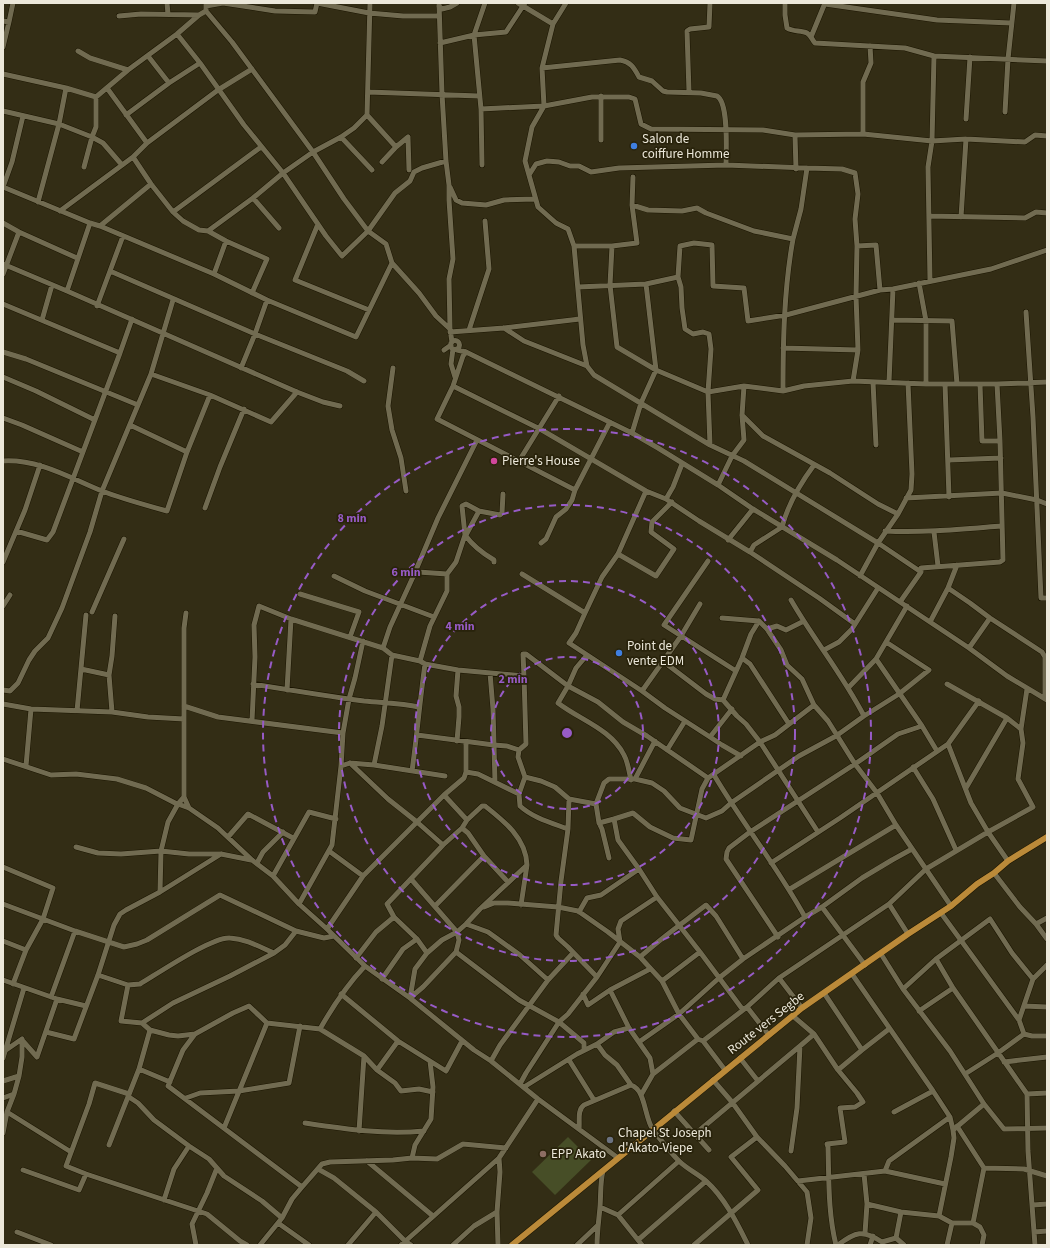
<svg xmlns="http://www.w3.org/2000/svg" width="1050" height="1248" viewBox="0 0 1050 1248" font-family="'Source Sans 3',sans-serif">
	<style>
		.green { fill: #474e27 }
		.lines { fill: none; stroke-linecap: round; stroke-linejoin: round }
		.minor-casing { stroke: #1b1501; stroke-width: 6 }
		.major-casing { stroke: #1b1501; stroke-width: 7 }
		.minor { stroke: #716b51; stroke-width: 5 }
		.major { stroke: #bb8a39; stroke-width: 6 }
		.ring { fill: none; stroke: #975bc6; stroke-width: 2; stroke-dasharray: 7 5 }
		.shop-dot { fill: #3f7fe0; stroke: #29230b; stroke-width: 1.5 }
		.hotel-dot { fill: #d1479c; stroke: #29230b; stroke-width: 1.5 }
		.worship-dot { fill: #6b7280; stroke: #29230b; stroke-width: 1.5 }
		.education-dot { fill: #8d6e63; stroke: #29230b; stroke-width: 1.5 }
		.labels { text-anchor: middle; dominant-baseline: central; stroke-width: 3.5; stroke-linejoin: round; paint-order: stroke }
		.poi-label { font-size: 13px; fill: #ece8da; stroke: #29230b; text-anchor: start }
		.street-label { font-size: 13px; fill: #ece8da; stroke: #29230b }
		.centre { fill: #975bc6; stroke: #29230b; stroke-width: 2 }
		.ring-label { font-size: 12px; text-anchor: middle; font-weight: bold; fill: #975bc6; stroke: #29230b; stroke-width: 3.5; stroke-linejoin: round; paint-order: stroke }
	</style>
	<rect width="100%" height="100%" fill="#332d15"/>
	<!-- green -->
	<path class="green" d="M568,1137L591,1160L555,1195L532,1172Z"/>
	<g class="lines">
		<!-- minor casing -->
		<g class="minor-casing">
			<path id="minor" d="M167,3L168,14
				M206,3V11L232,42L313,152L344,199L368,231L386,244L392,263L419,293L436,316L450,329
				M439,3L442,94L446,161L449,185V200L453,259L449,279L450,329L452,342
				M518,3L553,24
				M566,3L553,24L542,68L544,106L532,127L525,161L538,207L556,223L568,229L574,246H612L637,243L632,205L633,177
				M785,3V15L787,28C793,32 801,30 807,33C811,35 812,40 815,43L905,48L934,56L1047,61
				M825,4L937,20L1011,23
				M206,6L223,3L275,11L315,12L317,3L369,13L403,16H439
				M439,6L442,9L450,7L457,3
				M119,16L141,14L199,15L206,11
				M3,21L9,22L3,47
				M9,22L13,3
				M177,34L200,63L244,125L283,173L326,236L342,256L368,231L395,193L410,181L414,172L422,168L446,161
				M811,37L825,3
				M440,43L474,35L506,32L525,3
				M78,51L90,58L128,70
				M148,56L169,83
				M542,68L620,60C631,62 634,68 639,77L652,81L663,91L667,92L701,93L717,96C729,103 726,151 726,165
				M3,74L66,88L96,97L128,70L177,34L199,15
				M107,88L147,143
				M368,92L479,96
				M689,92L687,31L690,29L709,27L710,3
				M601,96V140
				M481,109L544,106L592,97H629L635,99L641,124L651,129L763,130L795,135L863,134L932,141L966,139L1025,142L1035,135L1047,136
				M3,111L59,124L92,137L103,143L122,165
				M1005,112L1008,59L1014,3
				M126,115L169,83L200,63
				M367,115L396,147
				M966,119L970,57
				M863,134V82L871,63L870,46
				M795,135L796,169
				M341,137L372,170
				M408,137L409,170
				M133,157L151,184L173,212L183,221L199,230L208,231L226,241L267,259L252,293
				M382,162L396,147L408,137
				M482,165L481,109L474,35L485,3
				M84,167L92,137L96,127V97
				M529,175L536,164L547,161L559,162L570,166H579L591,172L619,168L726,165L807,168
				M3,187L90,223L100,226L214,274L267,300L356,337L392,263
				M3,187L12,162L23,116
				M450,187L456,200L462,203L486,205L504,200L535,199
				M253,198L279,228
				M38,202L59,124L66,88
				M632,205L648,210L682,211L697,208L706,213L754,231L793,239L801,209L807,168L842,169L855,173L858,194L855,219L857,246L856,296L858,350
				M60,211L133,157L147,143L218,90L252,69
				M173,212L261,147
				M929,216L1025,218L1036,212L1047,213
				M961,217L966,139
				M3,223L19,232L77,258
				M318,224L295,280L369,310
				M100,226L151,184
				M208,231L253,198L283,173L313,152L341,137L354,128L367,115L370,3
				M123,236L110,271L255,334L347,371L364,381
				M574,246L583,345L587,366
				M612,246L610,285L617,347L656,370L708,392L744,386L783,391L804,386L853,381L926,384H997L1047,382
				M857,246L876,245L880,290
				M3,264L67,291L297,392L323,402L340,406
				M3,274L19,232
				M214,274L226,241
				M930,281L928,167L932,141L934,56
				M919,283L926,321V384
				M578,287L646,284
				M67,291L90,223
				M3,304L120,353L132,319
				M97,306L110,271
				M1026,312L1033,417L1041,598H1047
				M42,320L52,285
				M892,320L952,321L957,384
				M504,328L524,341L587,366L594,375L710,445L744,461L878,543L921,572
				M469,330L489,269L485,221
				M450,332L504,328L580,319
				M450.5 345a4.5 4.5 0 1 1 9 0a4.5 4.5 0 1 1-9 0Z
				M783,348L858,350L853,381
				M453,349L451,364L455,377
				M444,350L451,345
				M457,350L466,352L632,433L658,448L718,485L753,509L837,560L969,648L1007,676L1047,700
				M3,352L26,359L138,405
				M466,352L463,356L453,386L437,419L575,490
				M241,368L255,334L267,300
				M393,368L388,406L392,430L401,458L406,491
				M151,374L210,395L271,422L297,392
				M3,377L36,391L95,420
				M873,382L876,445
				M889,382L893,289
				M945,384L949,497
				M980,384L982,441H1000
				M453,386L540,429L646,491L666,499L673,487L682,464
				M783,391C783,341 784,289 793,239
				M742,415L763,436L830,473L878,504L898,514
				M3,418L22,425L83,452
				M130,425L187,452
				M632,433L641,403L656,370L646,284L678,277
				M710,445L708,392L711,349L709,334L703,332L693,334L685,329L682,308L681,287L678,277L680,246L694,243L712,245L713,286L744,288L748,321L786,315L880,290L893,289L991,269L1047,250
				M949,460L1001,458
				M3,461C39,459 70,478 102,491C123,499 145,505 167,511L187,452L210,395
				M519,461L559,396
				M718,485L732,456L744,440L742,415L744,386
				M646,491L618,554L602,577L585,613L576,633L569,643L642,691L665,708L710,737
				M906,498L1002,493L1037,500L1047,504
				M666,499L699,521L750,552L819,598L855,624
				M205,508L220,467L244,409
				M16,531L47,540L53,532L120,353
				M885,531C924,533 963,529 1001,526
				M934,532L938,566
				M465,535C473,546 482,553 494,560V562
				M466,535L479,511
				M728,540L753,509
				M541,543L546,539L556,517L566,509L572,500L575,490L610,422
				M750,552L754,545L782,527C788,504 800,484 814,465
				M618,554L656,576L674,549L651,532L652,522L672,502
				M708,561L664,625L736,671
				M3,562L25,510L40,465
				M522,574L585,613
				M334,576L365,591L434,617
				M860,576L878,543L898,514L911,490L912,474L908,383
				M413,577L438,518L477,440
				M948,588L970,603L990,618L1042,652L1045,657V699
				M300,594L359,612L350,637
				M791,600C814,640 843,675 864,716
				M900,602L921,572V568L1000,562L1003,560L1000,441L997,384
				M3,606L10,595
				M92,612L124,539
				M722,618L759,621L767,629L781,650L787,665L802,679L814,705L828,721L855,764L877,793L896,825L951,906
				M930,622L948,588L957,565
				M767,629L777,626L786,630L804,621
				M383,648L390,627L413,577L418,572L447,574
				M969,648L990,618
				M824,650L839,642L852,629L878,588
				M587,655L576,668L568,686L558,703C580,720 611,729 624,755C628,762 629,772 631,780
				M742,658L750,664L789,724
				M876,659L922,726L937,751
				M420,661L430,626L447,591V574L456,562L465,535L462,506L466,504L479,511L500,515L502,513L503,494
				M664,662L706,694L715,699L723,700L737,716L746,724L760,742L818,832
				M81,669L109,675
				M490,673L493,709L494,745L507,746L519,750L518,757L525,777L519,794L520,806C533,818 552,823 568,829L561,881L556,935L558,938L568,947L597,977
				M253,684C290,690 327,696 364,701C383,703 401,703 419,707
				M947,684L1007,718L1021,729
				M849,687L876,659L907,606
				M3,690L10,691L18,683L29,660L35,651L48,638L62,608L90,532L102,491L151,374L173,300
				M287,690L291,619
				M642,691L681,636L700,604
				M723,700L742,658L751,634L759,621
				M3,704L31,709L112,712L148,717L184,719
				M184,706L218,717L343,733
				M732,709L710,737L722,745L741,756
				M77,711L86,615
				M112,712L109,675L112,656L115,616
				M252,721L255,657L254,625L259,606L291,619L383,648L392,655L420,661L425,664L458,670L524,676L523,654H526L568,686L598,702L623,722L647,736L708,778
				M417,735L494,745L495,782
				M457,741L459,717V707L456,696L458,670
				M948,744L971,803L988,832L1008,861
				M519,750L526,744L524,676
				M667,750L685,721
				M3,759L51,775L76,774L117,779L146,788L177,804
				M350,763L388,799L417,822L444,795L464,778L466,772V742
				M374,765L382,726L392,655
				M26,766L31,709
				M341,766L350,763L374,765L445,776
				M913,767L933,799L956,850
				M412,771C417,735 420,700 425,664
				M466,772L478,774L519,794
				M714,775C743,824 778,868 805,917
				M525,777L541,781L555,787L569,799L596,804
				M635,779L655,741
				M966,788L1007,718
				M444,795L467,820
				M184,797V628L186,613
				M189,808L184,797L178,804L189,808L218,828L252,860L273,876L299,904L327,929L365,966L410,998L474,1050L491,1061L538,1099L618,1158
				M614,819L633,813L650,827L673,838L691,840L702,789L708,778L760,742L775,735L814,705
				M599,823L614,819L618,840L639,869
				M568,829L569,799
				M228,837L248,814L293,838
				M76,847L98,853L121,854L161,851L189,854H221L251,860
				M329,851L363,876
				M609,858L602,829L599,823L596,804L604,783L609,779H635L652,783L664,791L680,808L706,818L722,811L731,803L799,756L836,736L864,716L899,694L929,670L886,642
				M257,863L263,852L283,832
				M771,863L840,818L948,744L979,701
				M3,867L53,888L43,919L26,950L13,984
				M994,873L1020,907L1036,924
				M273,876L309,812L336,819
				M790,889L896,825
				M160,892L161,851L168,822L178,804
				M3,904L75,931L124,947L137,944L147,940L220,895L296,931
				M299,904L332,845L341,766L343,733L349,699L355,678L363,641
				M889,904L908,934
				M521,905L527,865
				M435,906L484,856
				M484,907L494,903H508L558,907L578,911L608,932L640,957L662,981L679,1014L698,1039L703,1041L725,1070
				M822,907L865,965
				M579,912L587,898L601,895L639,869L657,897L700,952L743,1010
				M941,913L1019,1020L1024,1034
				M1047,918L1036,924L1047,939
				M466,924L488,932L520,955L548,980
				M327,929L363,876L417,822L443,845
				M778,937L726,859L727,852L729,848L750,832L855,764L898,734L922,726
				M3,941L26,950
				M456,952L519,1000L559,1022L584,1043V1050
				M427,953L417,939L394,917L387,904L443,845L462,828
				M881,954L903,989L950,1051L984,1104L1004,1129L1047,1128
				M640,957C661,938 684,922 706,905L716,916L743,959
				M356,958L376,932L394,917
				M936,959L953,988L1027,1094L1028,1151L1035,1245
				M852,974L933,1091L950,1117
				M98,975L128,985L140,984C157,974 213,936 230,938C246,939 260,947 274,953
				M779,978L802,1008
				M382,979L403,949L417,939
				M1033,979L1047,965
				M3,980L57,999L86,1006
				M662,981L700,952
				M128,985L121,1021L142,1023L150,1030L169,1035L178,1036L195,1034
				M903,989L936,959L990,919L1012,953L1033,979L1019,1020
				M610,990L629,1028L650,1058L653,1074
				M824,993L862,1050L838,1070
				M341,994L398,1041L430,1061L433,1087L431,1119L415,1145L412,1158
				M583,994L588,1005L610,990L650,969
				M51,997L75,931
				M410,998L415,969L427,953L442,940L457,932L466,924L480,909L527,865C526,838 504,821 485,806H482L467,820L462,828L468,833L484,856L508,882
				M410,998L423,987L456,952L459,940L457,932L411,879
				M1024,1006L1047,1007
				M747,1007L768,1034
				M919,1011L953,988
				M793,1016L814,1034L838,1070L857,1093L863,1102L855,1107L840,1108L845,1142L827,1144L828,1147C829,1180 828,1213 836,1245
				M142,1023L173,1003L230,976L274,953L285,945L296,931L324,938L334,936
				M629,1028L614,1032L597,1044L605,1055L617,1065L631,1085
				M320,1029L364,1056L377,1070L395,1083L401,1091L419,1089L433,1092
				M46,1032L74,1039L98,975L114,925L120,914L126,910L160,892L221,854
				M22,1040L37,1057
				M703,1041L747,1007L779,978L889,904L926,869L988,832L1033,807L1018,779L1023,743L1021,729L1027,689
				M639,1042L679,1014L719,978L743,959L805,917L822,907L862,878L892,860L912,849
				M6,1050L22,1039
				M862,1050L889,1029
				M37,1057L57,999
				M3,1058L24,988
				M740,1058L758,1081
				M569,1060L594,1100
				M430,1061L446,1071L462,1041
				M491,1061L500,1045L548,980L573,953
				M1004,1062L1047,1057
				M139,1069L170,1082
				M377,1070L398,1041
				M965,1074L998,1053L1024,1034L1032,1036H1047
				M713,1080L732,1102L757,1137L785,1166L807,1192L811,1218L807,1245
				M3,1081L19,1076
				M520,1084L526,1073L559,1022L568,1014L597,977L620,942L618,929L621,921L657,897
				M524,1087L577,1054L597,1044
				M129,1094L95,1083L89,1104L66,1166L86,1174L207,1214L240,1241L247,1245
				M1027,1094L1047,1093
				M641,1095L653,1074L698,1039
				M129,1097L138,1103L154,1120L189,1146L209,1159L224,1176L262,1201L282,1218
				M3,1098L14,1094
				M186,1098L200,1093L239,1091L289,1083L300,1026
				M674,1111L709,1150
				M7,1112L71,1152
				M894,1112L933,1091
				M305,1123C345,1129 384,1135 424,1131
				M957,1126L984,1168L1024,1169L1047,1176
				M224,1128L267,1023
				M579,1129C580,1121 577,1110 584,1105L631,1085C646,1090 644,1117 653,1130C661,1140 670,1152 679,1161C687,1169 698,1174 706,1181C725,1198 737,1223 748,1245
				M359,1131L364,1056
				M3,1133L7,1112L14,1094L19,1076L22,1057V1039
				M695,1134L800,1046
				M109,1145L139,1069L150,1030
				M791,1151L797,1108L800,1046L814,1034
				M367,1161L433,1216
				M318,1169L334,1178L376,1212L405,1241L411,1245
				M23,1170L79,1190L86,1174
				M885,1171L889,1161L950,1117L953,1130
				M864,1174L867,1204L865,1233
				M798,1181L885,1171L945,1184
				M302,1187L168,1086L183,1050L195,1034L233,1013L249,1006L267,1023L320,1029C333,1006 347,985 365,966
				M164,1200L174,1169L189,1146
				M867,1204L901,1212L939,1216L952,1223H973L980,1227L984,1235L982,1245
				M1033,1205L1047,1204
				M600,1207L618,1215L679,1161
				M618,1215L642,1245
				M939,1216L951,1157L954,1138L953,1130L984,1104
				M278,1223L309,1245
				M973,1223L984,1168
				M17,1232L51,1245
				M1034,1232L1047,1231
				M896,1238L901,1212
				M638,1240L706,1181
				M196,1245L192,1224L207,1193L217,1168
				M260,1245L282,1218L292,1199L302,1187L322,1164L330,1162L393,1160L412,1158L437,1159L463,1144L506,1148
				M348,1245L376,1212
				M401,1245L499,1158L538,1099
				M453,1245L474,1226L497,1212
				M498,1245L497,1212L500,1172L499,1158
				M577,1245L597,1226
				M597,1245C597,1232 599,1219 600,1207C601,1194 600,1183 603,1171
				M694,1245L758,1190L731,1157L757,1137
				M838,1245C855,1232 863,1229 882,1242L896,1238L904,1245
				M870,1245L873,1236
				M947,1245L952,1223"/>
		</g>
		<!-- major casing -->
		<g class="major-casing">
			<path id="major" d="M512,1245L802,1008L908,934L951,906L977,884L994,873L1008,861L1047,837"/>
		</g>
		<!-- minor -->
		<use href="#minor" class="minor"/>
		<!-- major -->
		<use href="#major" class="major"/>
	</g>
	<!-- distance rings -->
	<g class="ring">
		<circle cx="567" cy="733" r="76"/>
		<circle cx="567" cy="733" r="152"/>
		<circle cx="567" cy="733" r="228"/>
		<circle cx="567" cy="733" r="304"/>
	</g>
	<!-- markers -->
	<g class="shop-dot">
		<circle cx="634" cy="146" r="4"/>
		<circle cx="619" cy="653" r="4"/>
	</g>
	<circle class="hotel-dot" cx="494" cy="461" r="4"/>
	<circle class="worship-dot" cx="610" cy="1140" r="4"/>
	<circle class="education-dot" cx="543" cy="1154" r="4"/>
	<g class="labels">
		<!-- poi labels -->
		<g class="poi-label">
			<text x="642" y="139">Salon de<tspan x="642" dy="15">coiffure Homme</tspan></text>
			<text x="502" y="461">Pierre's House</text>
			<text x="627" y="646">Point de<tspan x="627" dy="15">vente EDM</tspan></text>
			<text x="618" y="1133">Chapel St Joseph<tspan x="618" dy="15">d'Akato-Viepe</tspan></text>
			<text x="551" y="1154">EPP Akato</text>
		</g>
		<!-- street labels -->
		<g class="street-label">
			<text transform="translate(766 1023) rotate(-38)">Route vers Segbe</text>
		</g>
	</g>
	<circle cx="567" cy="733" r="6" class="centre"/>
	<g class="ring-label">
		<text x="352" y="522">8 min</text>
		<text x="406" y="576">6 min</text>
		<text x="460" y="630">4 min</text>
		<text x="513" y="683">2 min</text>
	</g>
	<!-- border -->
	<rect width="1050" height="1248" fill="none" stroke="#ece8da" stroke-width="8"/>
</svg>
